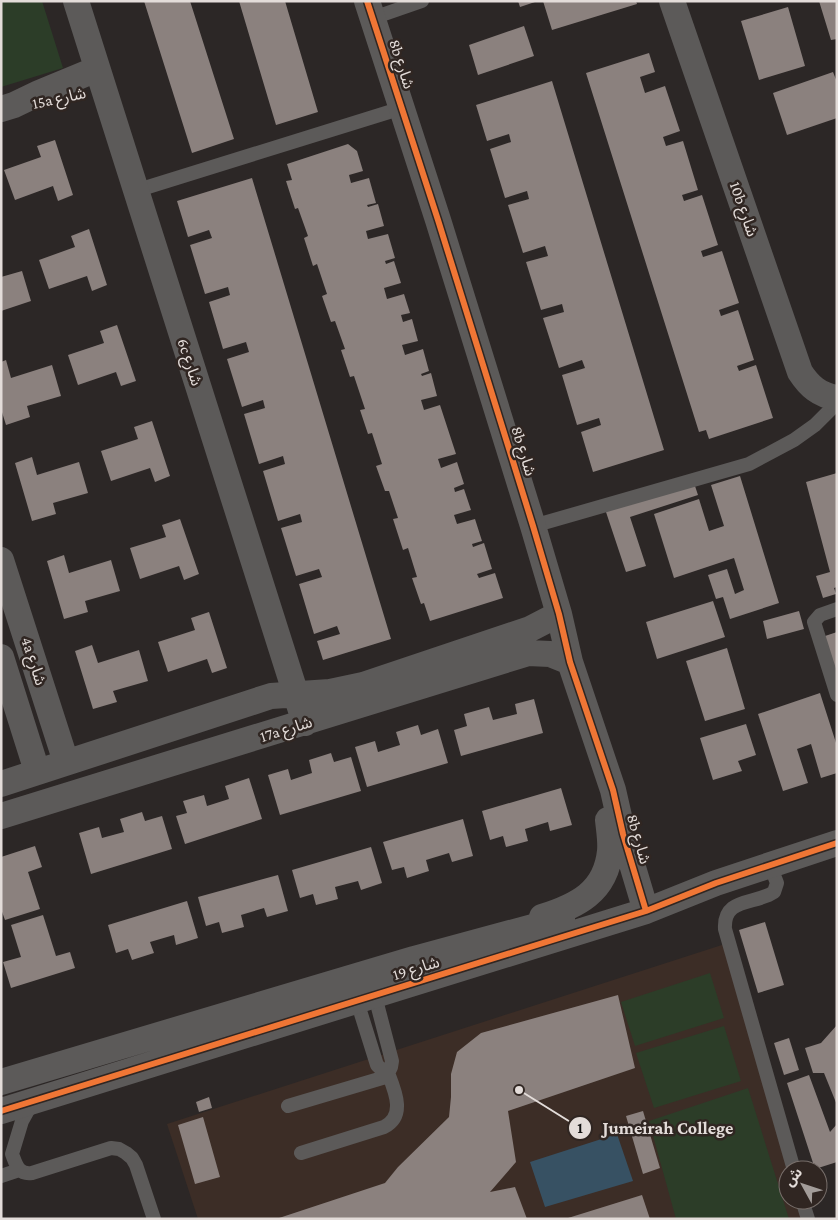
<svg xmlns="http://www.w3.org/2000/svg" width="838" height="1220" viewBox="0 0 838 1220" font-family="'Crimson Pro','Noto Sans Arabic',serif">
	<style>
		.built { fill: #3c2d26 }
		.green { fill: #2c3d28 }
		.water { fill: #375163 }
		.building { fill: #8b817e }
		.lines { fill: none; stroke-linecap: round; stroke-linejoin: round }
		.service { stroke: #5c5a59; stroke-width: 14 }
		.minor { stroke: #5c5a59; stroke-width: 26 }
		.cycleway-casing { stroke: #302622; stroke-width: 9 }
		.cycleway { stroke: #f07635; stroke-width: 6 }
		.labels { text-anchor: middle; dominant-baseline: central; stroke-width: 5; stroke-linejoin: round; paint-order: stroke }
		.street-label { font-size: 16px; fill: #e3dcd9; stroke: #302622 }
		.leader { fill: none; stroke: #e3dcd9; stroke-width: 2 }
		.callout-dot { fill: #e3dcd9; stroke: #302622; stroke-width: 2 }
		.mark-label { font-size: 15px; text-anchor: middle; font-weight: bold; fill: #111 }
		.callout-label { font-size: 18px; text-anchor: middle; font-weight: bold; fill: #e3dcd9; stroke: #302622; stroke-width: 5; stroke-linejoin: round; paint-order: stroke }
	</style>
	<rect width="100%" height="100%" fill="#2c2726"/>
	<!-- built -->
	<path class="built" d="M725,944L788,1170V1200H799L804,1219H198L167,1124Z"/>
	<!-- green -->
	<path class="green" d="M1,1H42L63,68L1,87Z
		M710,973L724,1018L635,1046L621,1002Z
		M724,1026L741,1081L654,1108L636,1053Z
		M748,1088L789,1219H676L649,1121Z"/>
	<!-- water -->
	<path class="water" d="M617,1134L633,1181L545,1207L530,1162Z"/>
	<!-- building -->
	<path class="building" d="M144,1H190L234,139L192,153Z
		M239,1H285L318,112L276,125Z
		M518,1H535V2L520,7Z
		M543,1H636L637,4L552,30Z
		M819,1H837V39L831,40Z
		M788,7L805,66L759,80L741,21Z
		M524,26L534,56L478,75L469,45Z
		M649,53L655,72L640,77L645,93L665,86L680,131L663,137L666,146L683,141L698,190L682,195L684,201L702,195L718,245L701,251L703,257L722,251L739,303L719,310L721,316L738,310L740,316L754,360L737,366L739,371L756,365L773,418L709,439L706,430L699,432L586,73Z
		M833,72L837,82V118L787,135L773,93Z
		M552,81L664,450L593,472L581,432L601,425L599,418L577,425L562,375L585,368L582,360L559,368L543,318L564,312L562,304L541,310L526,262L548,256L545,246L523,253L508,205L529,199L527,191L505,198L490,149L511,142L509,134L487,141L476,105Z
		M55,140L73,195L58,201L53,186L15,200L4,170L41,157L37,146Z
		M348,144L357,151L363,171L349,175L351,183L369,178L376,203L367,205L368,207L378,204L384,226L366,231L368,239L388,234L395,258L385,261L386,264L394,261L401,283L384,288L387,299L404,294L410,313L401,315L403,322L412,319L418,341L402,345L405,355L423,349L429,371L421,374L422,376L431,373L437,396L421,400L424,410L440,405L456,454L438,459L441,468L457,462L464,484L454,488L455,492L464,489L471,510L454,515L457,524L475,519L482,541L472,544L473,547L484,543L492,569L477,574L479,578L495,573L503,598L430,621L424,603L421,604L412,578L417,577L408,548L403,550L393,519L398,518L389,491H385L376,466L382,464L372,433L368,434L360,410L365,409L354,376L350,377L341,350L345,349L335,321L331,322L322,296L327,294L317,264L313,266L304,238L308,236L298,208L295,209L286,181L292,180L287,164Z
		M252,178L391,639L323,660L317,641L340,634L337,626L314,634L299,584L322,577L319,569L296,576L281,528L302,522L300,514L278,521L263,471L285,464L283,456L259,464L244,414L265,408L263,400L242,407L227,359L249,352L246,342L223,349L209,302L230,295L228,287L205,294L190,245L212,238L209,230L188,237L177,201Z
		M89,229L107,285L92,291L87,276L49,289L39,260L75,247L71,236Z
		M22,271L31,301L1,311V277Z
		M117,325L136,381L121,386L116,372L78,385L68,355L104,343L100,331Z
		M6,360L11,378L52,365L61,396L27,406L30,417L6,425L1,409V362Z
		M152,421L170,476L155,482L150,468L111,481L101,451L138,439L134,427Z
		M32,457L37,475L79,462L88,493L53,503L56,514L32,521L15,463Z
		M837,473V587L834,588L836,594L823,598L816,576L830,572L806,482Z
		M740,476L779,603L730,619L723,597L716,599L708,575L727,569L735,594L744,590L734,558L674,578L654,514L699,499L709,531L724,526L711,485Z
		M693,480L698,495L630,517L646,566L626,572L605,509Z
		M180,519L199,574L184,580L179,566L140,579L130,548L166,537L162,525Z
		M64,555L69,573L111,560L120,591L85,601L88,612L64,619L47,561Z
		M713,601L725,637L657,659L646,622Z
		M799,611L804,629L767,639L763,621Z
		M209,612L227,668L212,673L207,659L168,672L158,642L195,630L191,618Z
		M837,632V682L822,637Z
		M92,645L98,663L139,650L148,681L113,691L117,702L93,709L75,651Z
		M727,648L745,709L705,721L686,661Z
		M820,693L837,746V773L821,778L811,744L797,749L808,783L783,791L758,714Z
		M534,699L543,733L461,756L454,730L467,726L464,714L489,707L493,720L517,714L515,704Z
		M746,724L756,755L738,761L742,771L713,780L700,738Z
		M418,725L421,735L438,729L448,763L367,787L355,747L375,741L378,752L400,745L396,732Z
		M331,753L334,762L351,757L361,791L280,815L268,775L288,769L291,780L312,773L309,760Z
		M249,778L262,819L185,844L176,816L187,813L183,801L204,795L207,806L229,799L225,786Z
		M561,788L572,825L550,831L548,822L525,829L528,841L506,847L503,836L490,840L482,811Z
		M142,812L145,821L162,816L172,849L91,874L79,833L99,827L102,838L124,832L120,819Z
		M463,819L473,856L452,862L449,853L426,860L429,871L407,878L404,867L392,870L383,842Z
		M35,846L42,867L28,872L40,909L5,920L1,909V857Z
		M371,847L382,883L361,890L358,881L335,887L338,899L316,905L313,894L300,898L292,870Z
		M278,875L288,911L267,917L264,908L241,915L244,927L222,933L219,922L206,926L198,897Z
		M187,901L198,938L176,945L174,935L150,942L154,953L132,960L128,949L116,953L108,925Z
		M43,915L56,956L70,952L75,968L11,988L3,962L21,957L11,925Z
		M765,922L784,985L758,993L739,930Z
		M618,995L635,1068L508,1111L516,1162L490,1192L515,1187L527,1219H276L385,1183L398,1167L449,1117L451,1097V1074L457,1052L481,1033Z
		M837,1025V1105L824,1073H813L805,1048L821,1043Z
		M789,1038L799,1070L784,1075L774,1043Z
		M809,1075L830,1132L837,1124V1162L815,1169L787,1083Z
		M209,1097L212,1108L199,1112L196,1102Z
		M643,1111L660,1168L643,1174L626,1116Z
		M203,1117L220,1177L195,1184L178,1125Z
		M642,1195L650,1219H568V1218Z"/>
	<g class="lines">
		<!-- service -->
		<path class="service" d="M373,18L422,1
			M135,191L402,108
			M533,526L749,464L794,440L815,425L837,403
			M837,609L820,615L814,622L837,695
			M770,865L777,883L774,892C755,905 723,897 725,929L794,1170
			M357,1001L377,1065L382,1070L388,1073
			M32,1103L22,1121L12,1154C16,1164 18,1175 32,1173L111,1148L119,1149L126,1153L132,1158L136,1165L154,1219
			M288,1106L389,1076
			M301,1153L384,1127C406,1116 395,1091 388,1073L391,1067L392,1061L375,996
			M1,1176L19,1170
			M802,1200L808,1219"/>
		<!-- minor -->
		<path class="minor" d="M76,1L305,723
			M367,1L438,220L533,526L559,614L570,662L613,790L623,834L646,911
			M672,1L800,372C809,386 819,395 837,398
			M1,109L14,105L39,93L97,69
			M1,560L66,762
			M1,657L37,771
			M1,784L271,696L330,692L363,685L530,629L559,614
			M1,816L528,653L550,654L570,662
			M542,917C577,906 606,892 610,851C611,841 609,830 608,820
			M1,1082L414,959L562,919
			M1,1111L646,911L716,883L837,843"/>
		<!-- cycleway casing -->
		<g class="cycleway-casing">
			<path id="cycleway" d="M367,1L438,220L533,526L559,614L570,662L613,790L623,834L646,911
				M1,1111L646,911L716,883L837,843"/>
		</g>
		<!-- cycleway -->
		<use href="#cycleway" class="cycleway"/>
	</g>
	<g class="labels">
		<!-- street labels -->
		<g class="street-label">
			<text transform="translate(402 64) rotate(72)">8b شارع</text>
			<text transform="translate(59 98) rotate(-12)">15a شارع</text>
			<text transform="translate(744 209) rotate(71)">10b شارع</text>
			<text transform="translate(190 362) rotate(72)">6c شارع</text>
			<text transform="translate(524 451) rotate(73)">8b شارع</text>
			<text transform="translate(34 661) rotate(72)">4a شارع</text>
			<text transform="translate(286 729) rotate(-17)">17a شارع</text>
			<text transform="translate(639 839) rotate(74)">8b شارع</text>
			<text transform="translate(416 968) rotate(-17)">شارع 19</text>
		</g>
	</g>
	<!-- callouts -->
	<path class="leader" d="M519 1090L580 1128"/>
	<g class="callout-dot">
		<circle cx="519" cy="1090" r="5"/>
		<circle cx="580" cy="1128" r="12"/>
	</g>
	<g class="mark-label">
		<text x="580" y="1133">1</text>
	</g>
	<g class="callout-label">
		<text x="668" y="1134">Jumeirah College</text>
	</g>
	<!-- border -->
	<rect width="838" height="1220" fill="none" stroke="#e3dcd9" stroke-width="5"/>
	<!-- north arrow -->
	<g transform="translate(803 1185) rotate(310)"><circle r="24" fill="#302622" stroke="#786f6b"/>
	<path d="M0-4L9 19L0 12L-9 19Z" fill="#a39d9a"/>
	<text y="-8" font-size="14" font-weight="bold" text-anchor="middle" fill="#e3dcd9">ش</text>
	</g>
</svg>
